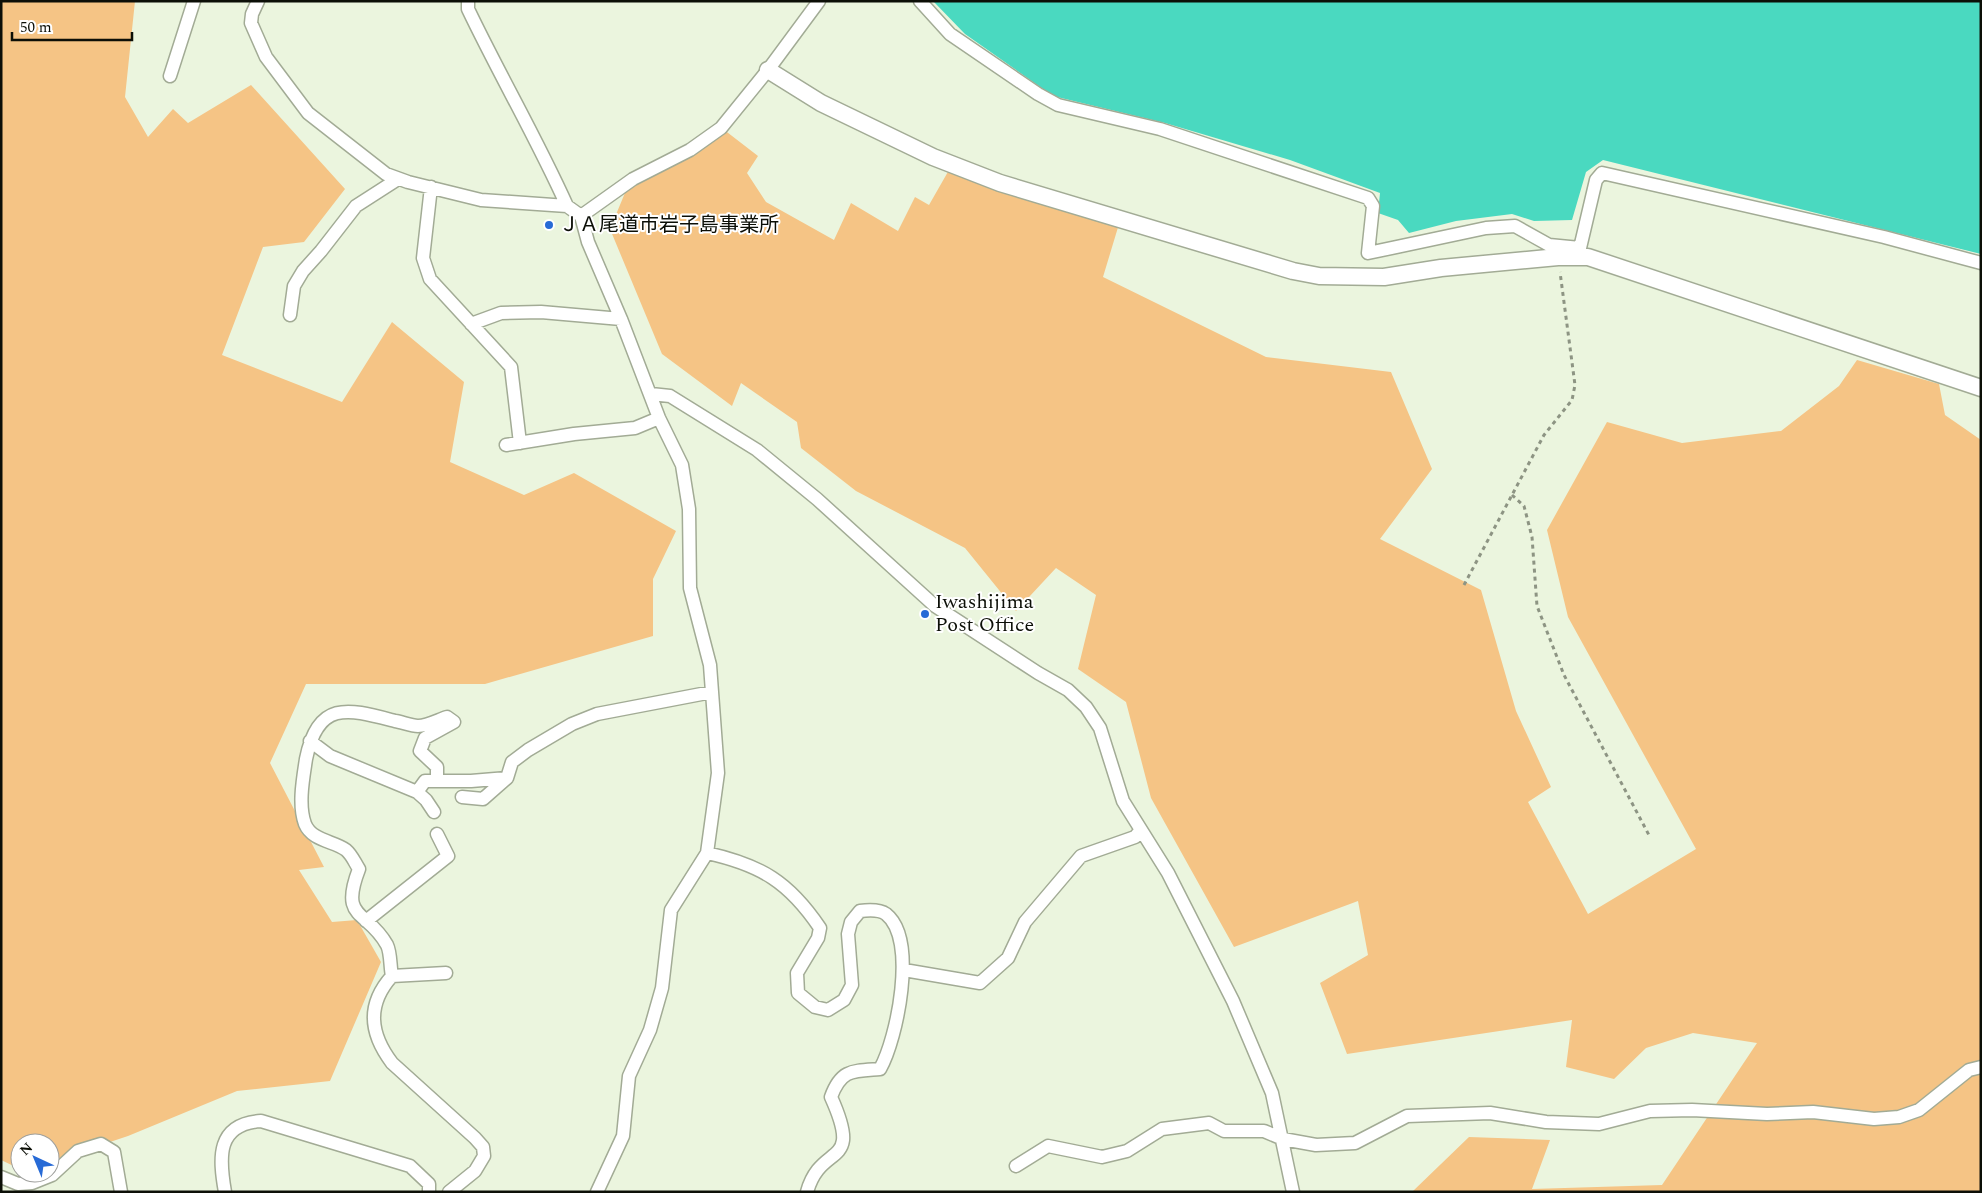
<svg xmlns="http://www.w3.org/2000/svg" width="1982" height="1193" viewBox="0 0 1982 1193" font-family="Spectral,'Noto Sans JP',serif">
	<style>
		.green { fill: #f5c485 }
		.water { fill: #4ad9c0 }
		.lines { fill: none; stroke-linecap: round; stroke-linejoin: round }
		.minor-casing { stroke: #a2ab95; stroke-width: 15 }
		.tertiary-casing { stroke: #a2ab95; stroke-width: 19 }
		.path { stroke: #8d9483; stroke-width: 3; stroke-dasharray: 4 4; stroke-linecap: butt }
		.minor { stroke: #fff; stroke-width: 12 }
		.tertiary { stroke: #fff; stroke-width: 16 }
		.poi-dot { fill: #276ad6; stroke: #fff; stroke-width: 2 }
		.labels { text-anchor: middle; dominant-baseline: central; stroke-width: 4; stroke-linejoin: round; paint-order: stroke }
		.poi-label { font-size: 20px; fill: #0c0f07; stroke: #fff; text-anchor: start }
	</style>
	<rect width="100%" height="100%" fill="#ebf5de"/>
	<!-- green -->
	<path class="green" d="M1,1H135L125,97L148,137L173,109L188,123L251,85L345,189L304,242L263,247L222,355L342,402L392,322L464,382L450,462L524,495L574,473L676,531L653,579V636L485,684H306L270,763L324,867L299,870L332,922L357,920L381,962L330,1081L237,1091L128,1136L50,1162V1143H20V1169L1,1160Z
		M723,129L758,156L747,173L766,202L834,240L851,203L898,231L915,197L929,205L949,170L1119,224L1103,277L1266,357L1391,372L1432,469L1380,539L1481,590L1516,711L1551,787L1528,802L1588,914L1696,849L1568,617L1547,530L1607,422L1682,443L1781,431L1839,386L1857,360L1939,384L1945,415L1981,440V1192H1408L1413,1191L1469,1137L1550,1140L1532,1189L1662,1185L1757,1043L1693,1033L1646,1048L1614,1079L1566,1067L1572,1020L1347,1054L1320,983L1368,955L1358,901L1234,947L1151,798L1126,702L1078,669L1096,595L1056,568L1016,611L965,548L856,491L801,448L797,422L741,383L732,406L662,354L610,229L627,188Z"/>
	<!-- water -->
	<path class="water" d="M933,1H1981V254L1603,160L1586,172L1572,220L1534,221L1512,214L1456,221L1409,233L1398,220L1378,213L1380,193L1290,160L1165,123L1053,96L965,34Z"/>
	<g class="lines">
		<!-- minor casing -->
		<g class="minor-casing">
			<path id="minor" d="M258,1L252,14L251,23L266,57L308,113L386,174L408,182L481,200L567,206L581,216
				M468,1V9C500,76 537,139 567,206
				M920,1L950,34L1038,94L1058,105L1160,129L1368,198L1373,206L1368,253L1486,228L1515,226L1549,245L1580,248L1596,180L1602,173L1884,237L1981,263
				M170,76L194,1
				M431,187L423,258L430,279L511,367L520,443
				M290,315L294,286L303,271L321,251L356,206L398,179
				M471,324L501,313L541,312L621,319
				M651,394L670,396L757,450L817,499L935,606L1038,673L1068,690L1086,707L1100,728L1123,801L1168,873L1233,1001L1272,1093L1293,1192
				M506,445L574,434L635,428L659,418
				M310,741L330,756L417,792L425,781H471L507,778L512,762L528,750L572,724L597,714L712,692
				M417,792L426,800L434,812
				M462,797L483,799L507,778
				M707,853C761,865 789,882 820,928L818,938L797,973L798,993L815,1007L828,1010L844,1000L852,985L848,934L851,922L860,911C868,910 879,909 886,914C918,939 897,1039 880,1069C853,1071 841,1069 831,1097C864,1170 821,1141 807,1192
				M366,921L448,856L437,834
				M904,970L980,983L1008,958L1025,922L1081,856L1135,837L1141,830
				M446,973L392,976C366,1005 370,1034 392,1063L475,1138L483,1147L484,1156L475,1171L449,1192
				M392,976C390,967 391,953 387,945C367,909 339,921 359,869C355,863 352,855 346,850C334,841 312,841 305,824C298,805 303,779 306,759C318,699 349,709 395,721C402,722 411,726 418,726C427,726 438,720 447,717L454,722L425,738L420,751L437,767V781
				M1016,1166L1048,1146L1102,1157L1127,1151L1162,1129L1209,1123L1224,1131H1264L1283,1139L1316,1145L1355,1143L1407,1116L1490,1113L1546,1122L1599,1124L1650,1111L1692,1110L1767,1114L1813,1112L1874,1119L1899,1117L1919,1110L1969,1070L1981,1067
				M1,1177L18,1184L32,1183L52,1175L78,1151L101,1144L114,1152L121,1192
				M225,1192C219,1158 216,1124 261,1121L410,1166L429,1184V1192
				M597,1192L623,1136L629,1076L650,1030L662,988L671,910L707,853L718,773L710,665L690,588L689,509L682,465L659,418L621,319L588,242L581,216L633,179L690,150L721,128L768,70L819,1"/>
		</g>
		<!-- tertiary casing -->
		<g class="tertiary-casing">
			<path id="tertiary" d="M768,70L821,103L933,157L1000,183L1293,271L1319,276L1384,277L1441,268L1558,257H1588L1981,388"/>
		</g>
		<!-- path -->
		<path class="path" d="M1512,495L1524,506L1532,537L1537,606L1564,675L1650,837
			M1464,585L1544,435L1572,400L1575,385L1560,272"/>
		<!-- minor -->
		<use href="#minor" class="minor"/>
		<!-- tertiary -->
		<use href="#tertiary" class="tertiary"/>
	</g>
	<!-- markers -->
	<g class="poi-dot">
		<circle cx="549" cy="225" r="5"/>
		<circle cx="925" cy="614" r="5"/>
	</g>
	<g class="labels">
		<!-- poi labels -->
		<g class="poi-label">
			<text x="559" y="225">ＪＡ尾道市岩子島事業所</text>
			<text x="935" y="602">Iwashijima<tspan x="935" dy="23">Post Office</tspan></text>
		</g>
	</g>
	<!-- border -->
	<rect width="1982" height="1193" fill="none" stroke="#0c0f07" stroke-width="5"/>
	<!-- north arrow -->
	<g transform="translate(35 1158) rotate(316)"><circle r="24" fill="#ffffff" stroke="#9e9f9c"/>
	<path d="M0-4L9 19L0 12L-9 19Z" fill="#276ad6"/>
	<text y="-8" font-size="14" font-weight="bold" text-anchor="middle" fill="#0c0f07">N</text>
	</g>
	<!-- scale -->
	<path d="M12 32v8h120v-8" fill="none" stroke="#0c0f07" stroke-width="2.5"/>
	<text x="20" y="32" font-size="15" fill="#0c0f07" stroke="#ffffff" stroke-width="4" paint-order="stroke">50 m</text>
</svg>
